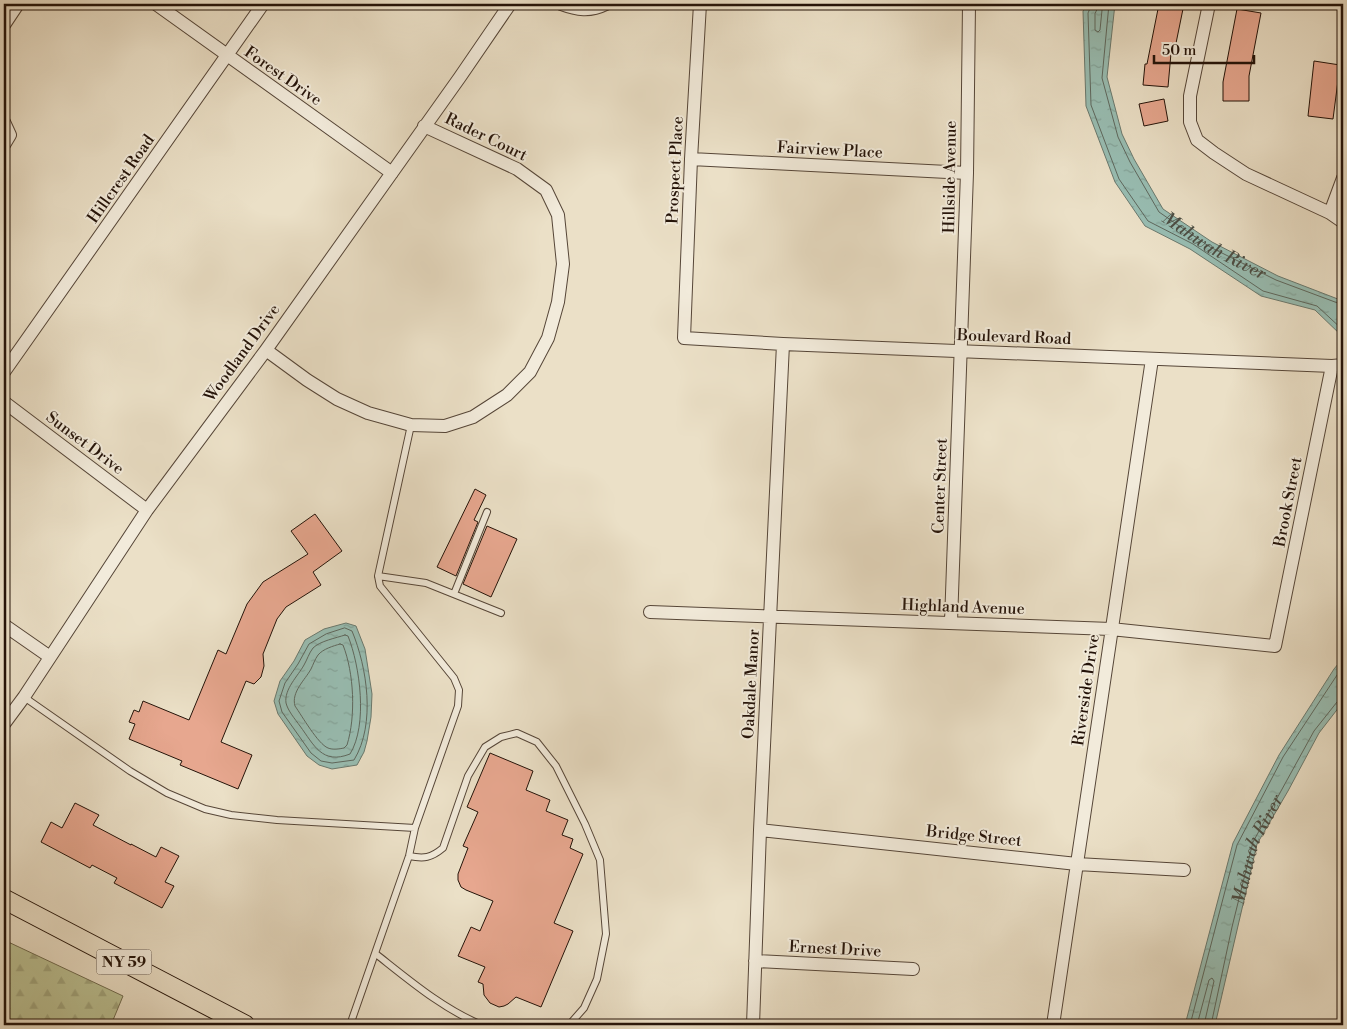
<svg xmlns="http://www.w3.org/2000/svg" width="1347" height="1029" viewBox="0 0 1347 1029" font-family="'Libre Bodoni',serif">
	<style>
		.forest { fill: url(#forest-firs); stroke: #706a4e }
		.water { fill: url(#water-ripples); stroke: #6a796e }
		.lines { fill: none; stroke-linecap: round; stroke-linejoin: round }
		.shore { stroke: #5e685e; stroke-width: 1 }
		.building { fill: #e7a78f; stroke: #241309 }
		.lane-casing { stroke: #564638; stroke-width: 8 }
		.street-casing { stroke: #564638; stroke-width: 14 }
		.primary-casing { stroke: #241309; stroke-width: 21 }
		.lane { stroke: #f2ebdb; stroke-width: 6 }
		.street { stroke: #f2ebdb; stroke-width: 12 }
		.primary { stroke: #ebe0c7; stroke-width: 19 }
		.labels { text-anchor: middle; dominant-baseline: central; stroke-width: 4; stroke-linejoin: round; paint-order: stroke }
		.shield { fill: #f2ebdb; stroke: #625448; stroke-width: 1 }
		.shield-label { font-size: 15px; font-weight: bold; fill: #241309 }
		.street-label { font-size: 16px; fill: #241309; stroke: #f2ebdb }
		.water-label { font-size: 18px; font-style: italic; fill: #4d4e44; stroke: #f2ebdb }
	</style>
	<defs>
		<pattern id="forest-firs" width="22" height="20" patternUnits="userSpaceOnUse" patternTransform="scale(1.25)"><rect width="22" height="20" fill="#bbc193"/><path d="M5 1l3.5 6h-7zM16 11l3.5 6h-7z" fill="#a1a57d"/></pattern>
		<pattern id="water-ripples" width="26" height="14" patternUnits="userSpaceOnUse" patternTransform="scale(1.25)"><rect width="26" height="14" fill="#98bdb2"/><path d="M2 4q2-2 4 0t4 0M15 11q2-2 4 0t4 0" fill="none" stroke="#83a298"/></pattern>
	</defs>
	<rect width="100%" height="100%" fill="#ebe0c7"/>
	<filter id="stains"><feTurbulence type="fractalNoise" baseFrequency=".004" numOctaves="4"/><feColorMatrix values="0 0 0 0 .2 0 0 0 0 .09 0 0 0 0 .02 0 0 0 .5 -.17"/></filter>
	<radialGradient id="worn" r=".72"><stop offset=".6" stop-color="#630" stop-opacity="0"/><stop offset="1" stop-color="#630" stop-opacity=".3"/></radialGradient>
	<!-- forest -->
	<path class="forest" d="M4,940L123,996L111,1025H4Z"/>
	<!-- water -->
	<path class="water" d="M1088,4H1115L1107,77L1122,134L1134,159L1163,209L1212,242L1278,276L1343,301V337L1315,310L1261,296L1190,249L1145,226L1115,182L1086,106L1083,11Z
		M346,623L356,626L365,649L372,694L371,717L367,741L364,752L357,765L332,769L319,765L307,756L278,714L274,701L280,681L294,661L305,640L324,629Z
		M1343,658V702L1319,733L1288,791L1257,844L1215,1025H1185L1233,843L1279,755L1334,669Z"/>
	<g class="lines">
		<!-- shore -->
		<g class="shore">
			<path d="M1092,4L1088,13L1091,105L1119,179L1148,221L1193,244L1263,291L1317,306L1343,330"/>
			<path id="s1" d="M1109,4L1102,78L1118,137L1130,162L1159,212L1210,247L1276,280L1343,305"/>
			<path d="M1098,8H1101L1102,10L1100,30L1098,32L1095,30V14Z"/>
			<path d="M345,628L352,631C367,667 376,724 354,760L332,763L321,761L311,753L282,712L279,701L285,683L298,664L309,644L326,634Z"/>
			<path d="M345,635L348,636C360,666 368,725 350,754C322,765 314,745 300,726C295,719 288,711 286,703C284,689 298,676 304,665C307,660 309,653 313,648C320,641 336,638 345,635Z"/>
			<path d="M340,644L343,645C354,673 356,716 347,745L344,748C339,749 333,750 328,748C318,744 302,716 295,706C291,692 305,680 311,669C313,665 315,659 318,655C323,649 333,646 340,644Z"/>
			<path d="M1190,1025L1237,845L1283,757L1343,666"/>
			<path d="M1197,1025L1209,980L1212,978L1214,981L1204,1025"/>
			<path id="s2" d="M1211,1025L1232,927L1253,842L1314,731L1337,702L1343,700"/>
		</g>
	</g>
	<!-- building -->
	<path class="building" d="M1159,4H1184L1174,53H1171L1168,87L1143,85L1145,64H1147Z
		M1237,9L1261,13L1249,76V101H1223V82Z
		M1314,61L1340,65L1333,119L1308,116Z
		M1164,99L1168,121L1144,126L1139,104Z
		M475,489L486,495L474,520L478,522L456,576L437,567Z
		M315,514L342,551L313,572L321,585L286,607L277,619L263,654L264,666L261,677L254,684L246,681L221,742L252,755L238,789L180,765L182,761L129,739L135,724L129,722L134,710L139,712L143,701L189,720L218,650L226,654L247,604L263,582L308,554L291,531Z
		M487,526L517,539L491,597L463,584Z
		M490,753L533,771L526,790L550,800L546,811L568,820L562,835L573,839L570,848L583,854L554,923L573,931L541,1007L516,997L508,1004L504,1006L499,1007L490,1003L484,995L483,984L478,982L485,967L458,956L471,927L480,931L493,901L466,890L461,887L458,880V874L468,848L463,846L478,812L467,807Z
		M75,803L99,815L93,825L131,845V844L156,857L161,847L179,856L165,882L174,886L162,908L114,883L117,878L92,865L90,868L41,842L51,822L62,828Z"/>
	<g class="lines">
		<!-- lane casing -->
		<g class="lane-casing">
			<path id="lane" d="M378,576L426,583L501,613
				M454,594L487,512
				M24,697L130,771L167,793L205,809L231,815L277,820L415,828
				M409,856C424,859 431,858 443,848L468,776L485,747L501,737L517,733L537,742L556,766L585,824L600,860L606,934L597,979L584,1008L569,1025
				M376,954C409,980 443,1009 482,1025
				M350,1025L409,856L415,828L458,706L459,690L454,678L380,586L378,576L411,425"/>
		</g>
		<!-- street casing -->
		<g class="street-casing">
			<path id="street" d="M156,4L392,173
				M561,4C577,10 590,12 606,4
				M700,4L691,159L684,338L783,344L1332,366L1343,365
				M1209,4L1190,96V122L1197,140L1214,153L1246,174L1330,213L1343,222
				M4,25L18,4
				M4,122L10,135L4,145
				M691,159L967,173
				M1330,213L1343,178
				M266,350L307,380L337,399L368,413L411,425L445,426L473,417L507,395L530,372L548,338L558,302L563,264L558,215L546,190L517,169L424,126
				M4,372L263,4
				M4,402L147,510
				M650,612L1111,629L1275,646L1332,366
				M951,622L967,173L969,4
				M4,625L50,657
				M4,724L24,697L147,510L266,350L460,77L510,4
				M760,830L1077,864L1184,870
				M755,961L913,969
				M753,1025L760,830L783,344
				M1053,1025L1152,359"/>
		</g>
		<!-- primary casing -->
		<g class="primary-casing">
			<path id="primary" d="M4,899L245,1025"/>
		</g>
		<!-- lane -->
		<use href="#lane" class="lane"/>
		<!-- street -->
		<use href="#street" class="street"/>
		<!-- primary -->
		<use href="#primary" class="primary"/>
	</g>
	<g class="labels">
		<!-- shield labels -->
		<rect class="shield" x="96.5" y="949.5" width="55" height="25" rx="4"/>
		<g class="shield-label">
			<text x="124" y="962">NY 59</text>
		</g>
		<!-- street labels -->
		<g class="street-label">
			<text transform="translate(283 76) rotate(35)">Forest Drive</text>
			<text transform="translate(486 137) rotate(26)">Rader Court</text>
			<text transform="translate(830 150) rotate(3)">Fairview Place</text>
			<text transform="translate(675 170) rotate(-87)">Prospect Place</text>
			<text transform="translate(950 177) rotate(-89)">Hillside Avenue</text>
			<text transform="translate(121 179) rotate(-55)">Hillcrest Road</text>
			<text transform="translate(1014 337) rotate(2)">Boulevard Road</text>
			<text transform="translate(242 353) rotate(-54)">Woodland Drive</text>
			<text transform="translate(85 443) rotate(37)">Sunset Drive</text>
			<text transform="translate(940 486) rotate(-88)">Center Street</text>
			<text transform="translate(1288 502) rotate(-79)">Brook Street</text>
			<text transform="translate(963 607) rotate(2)">Highland Avenue</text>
			<text transform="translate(751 684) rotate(-87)">Oakdale Manor</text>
			<text transform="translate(1086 690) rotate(-82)">Riverside Drive</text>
			<text transform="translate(974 836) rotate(6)">Bridge Street</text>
			<text transform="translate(835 949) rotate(3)">Ernest Drive</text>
		</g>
		<!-- water labels -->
		<g class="water-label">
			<text stroke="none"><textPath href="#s1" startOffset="286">Mahwah River</textPath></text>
			<text stroke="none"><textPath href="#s2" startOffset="182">Mahwah River</textPath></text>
		</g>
	</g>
	<!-- margin -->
	<rect width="1347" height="1029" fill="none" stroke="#ebe0c7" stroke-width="20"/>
	<rect x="5" y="5" width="1337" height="1019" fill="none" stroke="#241309" stroke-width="2.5"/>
	<rect x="10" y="10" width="1327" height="1009" fill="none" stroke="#241309"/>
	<!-- scale -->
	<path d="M1154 55v8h100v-8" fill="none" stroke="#241309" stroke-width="2.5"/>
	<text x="1162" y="55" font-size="15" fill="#241309" stroke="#f2ebdb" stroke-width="4" paint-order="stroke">50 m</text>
	<rect width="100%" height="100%" filter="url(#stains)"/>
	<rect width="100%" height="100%" fill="url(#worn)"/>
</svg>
